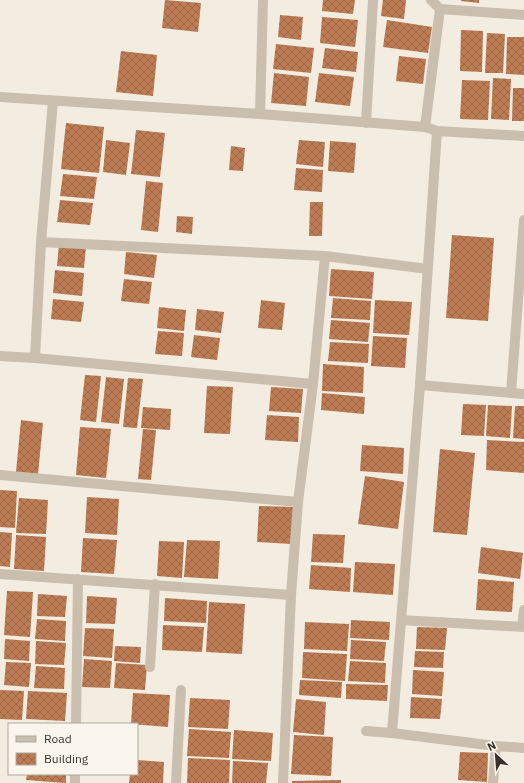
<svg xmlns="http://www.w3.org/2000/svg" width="524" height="783" viewBox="0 0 524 783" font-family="'IBM Plex Sans',sans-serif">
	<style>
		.building { fill: url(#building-cross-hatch) }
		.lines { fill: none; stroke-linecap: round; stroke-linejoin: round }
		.lane { stroke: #cabeae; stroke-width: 10 }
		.street { stroke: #cabeae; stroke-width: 10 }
	</style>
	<defs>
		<pattern id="building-cross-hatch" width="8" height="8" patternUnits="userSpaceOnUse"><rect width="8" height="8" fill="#bd7c54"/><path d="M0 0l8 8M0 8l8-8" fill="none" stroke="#9b6646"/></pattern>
	</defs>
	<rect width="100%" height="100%" fill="#f2ece1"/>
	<!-- building -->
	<path class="building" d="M165,0L201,3L198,32L162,28Z
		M323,0H355L353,14L322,11Z
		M383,0H406L404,19L381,16Z
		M461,0H479V3L461,1Z
		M280,15L303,17L301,40L278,37Z
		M322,17L358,20L355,47L320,43Z
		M387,20L432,27L428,53L383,47Z
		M461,30L483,31L482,72L460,71Z
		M487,33L505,34L503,73H485Z
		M507,37H524V75L506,74Z
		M276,44L314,48L311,73L273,69Z
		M325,48L358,52L356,72L322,68Z
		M121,51L157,55L153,96L116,92Z
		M399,56L426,59L423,84L396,81Z
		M274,73L309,77L306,106L271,103Z
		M319,73L354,77L350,106L315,102Z
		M493,78L511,79L509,120L491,119Z
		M462,80L490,81L488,120L460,119Z
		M513,88H524V121H512Z
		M66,123L104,127L99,173L61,169Z
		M136,130L165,133L160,177L131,174Z
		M106,140L130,143L126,175L103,172Z
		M299,140L325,142L323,167L296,164Z
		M330,141L356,143L354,173L328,171Z
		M231,146L245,148L243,171L229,170Z
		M296,168L323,170L322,192L294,190Z
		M63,174L97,177L94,199L60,196Z
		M146,181L163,183L158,232L141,230Z
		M60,200L93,203L90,225L57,222Z
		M310,202H323L322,236H309Z
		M177,216L193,217L192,234L176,232Z
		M452,235L494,238L488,321L446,318Z
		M59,244L86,247L84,268L57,266Z
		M126,252L157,255L154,278L124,274Z
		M331,269L374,272L372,299L329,296Z
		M55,270L84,273L82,296L53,293Z
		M124,279L152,282L149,304L121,301Z
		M333,298L371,301L370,320L331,318Z
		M53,299L84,302L81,322L51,319Z
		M261,300L285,303L282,330L258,328Z
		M375,300L412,302L409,335L373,333Z
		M159,307L186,310L184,331L157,328Z
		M197,309L224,312L221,333L195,330Z
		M331,320L370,323L368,342L329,339Z
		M158,331L184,333L182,356L155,354Z
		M194,335L220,338L217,360L191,357Z
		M373,336L407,338L405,368L371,366Z
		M330,342L369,344L368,363L328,361Z
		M323,364L364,367L363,393L322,391Z
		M85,375L101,376L96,422L80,420Z
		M106,377L124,379L119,424L101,422Z
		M128,378L143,379L137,428L123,427Z
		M207,386L233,387L230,434L204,433Z
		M271,387L303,389L301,413L269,411Z
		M322,393L365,397L364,414L321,410Z
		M463,404L486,405L484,436L461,435Z
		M488,405L512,406L510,438L486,436Z
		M515,406H524V439L513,438Z
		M143,407L171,409L170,430L141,428Z
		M267,415L299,417L298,442L265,440Z
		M21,420L43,423L38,474L16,472Z
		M80,427L111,429L106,478L76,475Z
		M143,429L156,430L151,480L138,479Z
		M487,440L524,442V473L486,470Z
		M362,445L404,448L403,474L360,471Z
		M440,449L475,453L467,535L433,532Z
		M365,476L404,482L398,529L358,524Z
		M0,490L17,491L15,528L0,527Z
		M87,497L119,499L117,535L85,533Z
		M19,498L48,500L46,534L16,533Z
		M259,506L294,507L292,544L257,542Z
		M0,532L12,533L10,567L0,566Z
		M313,534L345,535L343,563L311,562Z
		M16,535L46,537L44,571L14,569Z
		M83,538L117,540L114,574L81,572Z
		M187,540L220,541L218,579L184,577Z
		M159,541L184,542L182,578L157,576Z
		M481,547L523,553L520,579L478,573Z
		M355,562L395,564L393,595L353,592Z
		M311,565L351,568L350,592L309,589Z
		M478,579L514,582L512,612L476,610Z
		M7,591L33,592L30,637L4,635Z
		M38,594L67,596L65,617L37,616Z
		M87,596L117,598L115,624L86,623Z
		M165,598L207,601L206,623L164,621Z
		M209,602L245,604L242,654L206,652Z
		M37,619L66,621L65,641L35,639Z
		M351,620L390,622L389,640L350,638Z
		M305,622L349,624L347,651L304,649Z
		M163,625L204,627L202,652L162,650Z
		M417,627L447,628L445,650L416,649Z
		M85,628L114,629L112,658L83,656Z
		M5,639L30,641L29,661L4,659Z
		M351,640L386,642L384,661L350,659Z
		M36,641L66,643L64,665L35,664Z
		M115,646L141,647L140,663L114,661Z
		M415,651L444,652L443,668L414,667Z
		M303,652L347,654L345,681L302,678Z
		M84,659L112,661L110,688L82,687Z
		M350,661L386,663L385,683L348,681Z
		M6,662L31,663L29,687L4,685Z
		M116,663L147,665L145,690L114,688Z
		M36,666L65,668L64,689L34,688Z
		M413,670L444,672L442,696L412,694Z
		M300,680L342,682L341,698L299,695Z
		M346,684L388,685L387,701L346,699Z
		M0,690L24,691L22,720L0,719Z
		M28,691L67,693L65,721L26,719Z
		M133,693L170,695L168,727L131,724Z
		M411,697L442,699L440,719L410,718Z
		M190,698L230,700L228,729L188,727Z
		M296,699L326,702L324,735L293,732Z
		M189,729L231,732L229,758L187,756Z
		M234,730L273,733L271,761L232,759Z
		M294,735L333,737L331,776L291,774Z
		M460,752L488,753L487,782L458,780Z
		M188,758L230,760L229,783H187Z
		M137,760L164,762L163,783H129L130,774H137Z
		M233,761L268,763L266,783H232Z
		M27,774H66V783L26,780Z
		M341,780V783H292V781Z"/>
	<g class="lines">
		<!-- lane -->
		<path class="lane" d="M511,393L524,220"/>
		<!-- street -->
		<path class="street" d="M440,9L524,15
			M0,97L260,114L425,127L437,131L524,136
			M260,114L263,0
			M366,123L373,0
			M425,127L440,9L431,0
			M41,242L325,256L428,269
			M0,356L35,358L313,384
			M35,358L41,242L53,101
			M420,385L524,394
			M0,475L298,502
			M0,574L291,595
			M401,620L524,627
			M522,627L524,610
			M150,667L155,584
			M76,724L78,579
			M366,731L392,733L496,746
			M392,733L420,385L437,131
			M75,783V774
			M176,783L181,690
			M283,783L291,595L298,502L313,384L325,256
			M493,783L496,746L524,748"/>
	</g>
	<!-- legend -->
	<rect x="8" y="723" width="130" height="52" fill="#faf6ee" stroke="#ada8a0"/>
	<rect x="16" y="736" width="20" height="6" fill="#cabeae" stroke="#ada8a0"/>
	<text x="44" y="743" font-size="12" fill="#39322c">Road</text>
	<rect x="16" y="753" width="20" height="12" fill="url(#building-cross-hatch)" stroke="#ada8a0"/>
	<text x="44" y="763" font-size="12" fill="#39322c">Building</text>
	<!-- north arrow -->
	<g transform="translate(496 755) rotate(334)" stroke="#faf6ee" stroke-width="3" paint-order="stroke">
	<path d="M0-3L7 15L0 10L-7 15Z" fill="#39322c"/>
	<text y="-6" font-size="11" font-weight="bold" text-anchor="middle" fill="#39322c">N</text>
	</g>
</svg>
